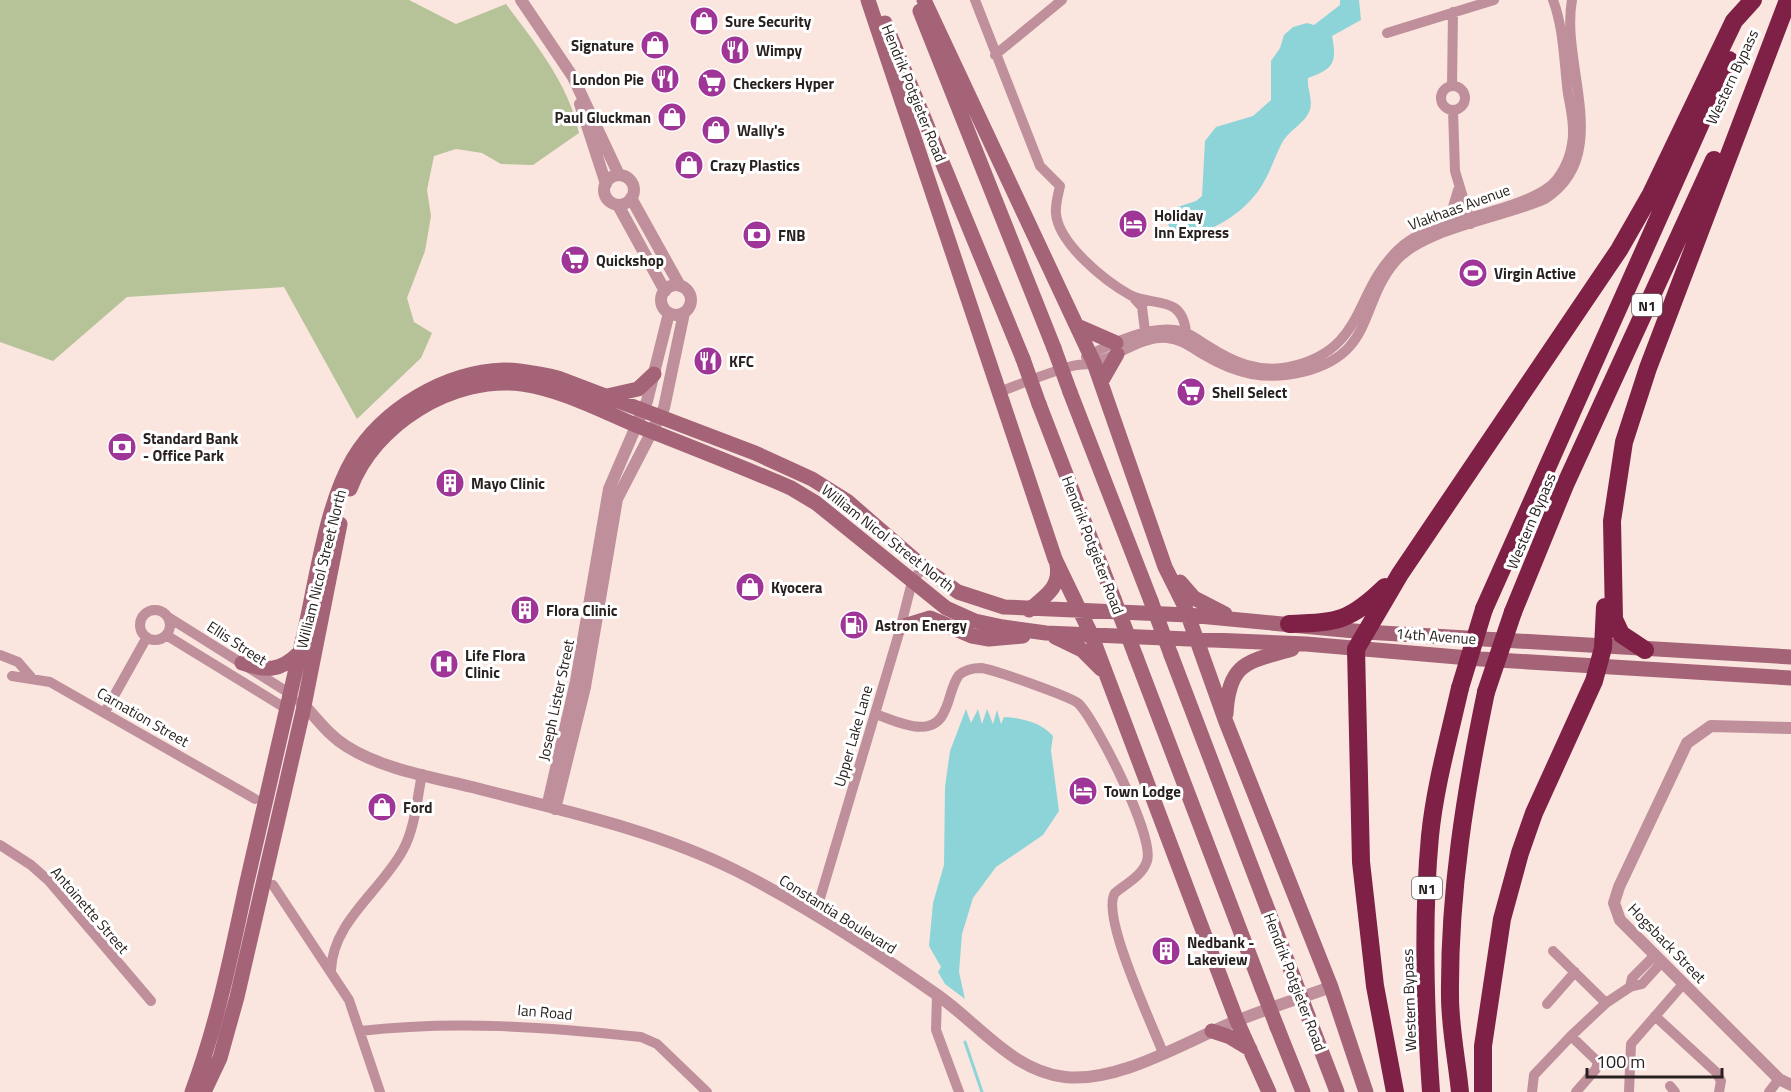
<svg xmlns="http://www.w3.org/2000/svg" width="1791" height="1092" viewBox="0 0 1791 1092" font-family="'Titillium Web',sans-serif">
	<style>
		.green { fill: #b6c398 }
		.water { fill: #8dd4d8 }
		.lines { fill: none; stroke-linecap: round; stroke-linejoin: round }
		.stream { stroke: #8dd4d8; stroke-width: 3 }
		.minor { stroke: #bf909c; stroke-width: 10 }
		.tertiary { stroke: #bf909c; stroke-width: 12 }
		.secondary { stroke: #a56377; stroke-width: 15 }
		.motorway { stroke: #7f2146; stroke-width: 18 }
		.secondary-bridge { stroke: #a56377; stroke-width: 15 }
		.motorway-bridge { stroke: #7f2146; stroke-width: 18 }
		.labels { text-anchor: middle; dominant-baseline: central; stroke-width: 6; stroke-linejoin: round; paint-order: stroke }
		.shield { fill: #fff; stroke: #686462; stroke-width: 1.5 }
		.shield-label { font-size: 14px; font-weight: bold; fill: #28211f }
		.poi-label { font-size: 15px; font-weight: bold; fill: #28211f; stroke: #fff; text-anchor: start }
		.street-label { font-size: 15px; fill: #28211f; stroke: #fff }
	</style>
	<rect width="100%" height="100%" fill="#fae6df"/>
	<!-- green -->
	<path class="green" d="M0,0H409L456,24L506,4C535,43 569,84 579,133L533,165L501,164L482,153L456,149L434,156L427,190L431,216L425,251L407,298L414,322L432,333L421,358L357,419L284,287L127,297L53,361L0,342Z"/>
	<!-- water -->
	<path class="water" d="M1340,0H1359L1361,20L1332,36C1337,63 1334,69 1308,78C1307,90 1313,98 1310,110C1305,123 1291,129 1283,141C1275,156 1270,173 1261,187C1241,217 1210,232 1176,240L1162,212L1196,201L1202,196L1205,141L1216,127L1253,116L1271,100V61L1280,48L1284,35L1293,27L1307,23L1314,25L1340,5Z
		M966,709L971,723L978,709L982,724L987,709L993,724L997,710L1001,724L1004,717C1022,718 1041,722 1053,736L1051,750L1059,811L1043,835L996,867L973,898L962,934L959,972L965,999L945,984L938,972L941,967L929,946L933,903L944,865L945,787L950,751Z"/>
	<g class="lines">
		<!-- stream -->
		<path class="stream" d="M965,1042L982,1092"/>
		<!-- minor -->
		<path class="minor" d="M975,0L1040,166L1060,186C1058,195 1055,205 1056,214C1059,244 1105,281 1130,295C1153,307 1182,294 1186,332
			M1387,33L1494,0
			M995,55L1062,0
			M1452,86L1453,12
			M1441 98a12 12 0 1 1 24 0a12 12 0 1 1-24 0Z
			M1453,110L1455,171L1471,224
			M1448,224L1458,190
			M1132,296L1142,307L1145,331
			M1086,357C1112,343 1155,322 1184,332C1192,335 1200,341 1208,346C1233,362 1258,373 1289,367C1367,350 1352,293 1399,249C1413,235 1432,229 1451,223C1477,215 1529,203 1549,187C1561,178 1570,159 1572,144C1575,128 1571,110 1568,94C1564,63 1564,29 1553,0
			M999,392C1023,383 1047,373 1072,366C1079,364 1087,365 1094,363C1118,356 1142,336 1167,338C1182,339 1192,348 1204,355C1236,374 1266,381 1303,372C1375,354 1359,305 1395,262C1424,228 1504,218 1545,199C1614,155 1560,65 1572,0
			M140 625a15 15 0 1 1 30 0a15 15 0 1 1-30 0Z
			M168,617L289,693
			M166,635L285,708
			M0,655L18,662L31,677
			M12,676L50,682L255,799
			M105,712L147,637
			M875,714C897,721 933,741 945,710C951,698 951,686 959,675C965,670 973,668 981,668C992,669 1072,697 1079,704C1097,723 1155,837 1147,861C1142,876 1127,883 1115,893C1100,915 1153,1026 1163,1053
			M0,845L31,865L49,881L151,1001
			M273,885L349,1000L380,1092
			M815,915L899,633L912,582L923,567
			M1553,951L1606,1003
			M331,970C333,921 381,891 403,850C415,828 417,799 422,774
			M1630,987L1632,978L1655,955
			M937,995L936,1030L959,1092
			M1547,1004L1575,972
			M1655,1016L1716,1072L1721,1081L1719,1092
			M360,1031C454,1020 547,1027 641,1037L657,1044L707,1092
			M1571,1036L1598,1062L1596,1069L1576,1092
			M1670,1086L1675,1092
			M1532,1092L1534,1075L1571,1036L1606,1003L1630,987L1642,984L1662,962
			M1629,1092L1631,1044L1684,983
			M1769,1092L1779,1079"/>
		<!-- tertiary -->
		<path class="tertiary" d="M521,0L573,77L619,175
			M580,104L606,184
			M604 190a15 15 0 1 1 30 0a15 15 0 1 1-30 0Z
			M631,198L680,286
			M618,205L665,291
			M661 300a15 15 0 1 1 30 0a15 15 0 1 1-30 0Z
			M301,702C316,717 327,734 346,746C382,769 431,777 472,787C560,810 653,829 735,870C805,905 872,949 936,994C978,1023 1012,1071 1065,1077C1121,1083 1187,1040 1239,1020C1269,1008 1300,998 1331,987
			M1791,728L1711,726L1687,743L1619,887L1614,903L1620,920L1779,1079L1791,1085
			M548,803L576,681L609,489L647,401L669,313
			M555,809L585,687L617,499L664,408L684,313"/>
		<!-- secondary -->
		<path class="secondary" d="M868,0L1055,559L1091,634L1237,1021L1269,1092
			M924,0L1094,363L1165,567L1185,607L1226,722L1331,987L1366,1092
			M920,11L1054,348
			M885,23L1023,359
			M1077,326L1116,343
			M1101,382L1117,354
			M1070,392L1151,601
			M607,396L638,389L654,374
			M1039,404L1114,599
			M350,489C374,424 453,375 522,384C563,390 600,410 638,426C689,446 740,466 791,488L816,503L946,608L975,621L1003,627L1046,633L1306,644L1481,659L1791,678
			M1180,582L1194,598L1225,614
			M1029,610C1044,597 1061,588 1057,565
			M901,627L930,618L972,636L989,639L1023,636
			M1055,637L1082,650L1101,669
			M1171,655L1293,976
			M1136,657L1262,988
			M242,663C266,671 280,672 299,653
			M1226,714C1229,662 1247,662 1292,649
			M1308,1016L1337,1092
			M1277,1027L1303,1092
			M1212,1031L1230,1037L1250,1049
			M192,1092C217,1025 231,956 246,886C265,802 284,718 304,634C316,582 326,504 353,459C383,409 445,372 504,370C522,370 540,374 558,378L755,453L812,479L847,501L923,567L958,592L1004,607L1188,615L1365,632L1791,657
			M204,1092L220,1058L237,997L303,711L340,524"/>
		<!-- motorway -->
		<path class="motorway" d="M1484,609L1729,60
			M1513,612L1565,485L1714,160
			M1289,624C1338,622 1349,622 1385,587
			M1645,650L1621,634L1614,619L1612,521L1624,442L1648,368L1788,0
			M1395,1092L1375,986L1361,862L1356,649L1400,574L1619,250L1651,194L1734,21L1753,0
			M1431,1092C1425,1007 1422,921 1430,836C1435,786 1449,737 1460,688
			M1460,1092C1457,1061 1450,1028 1450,996C1449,893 1465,793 1486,692
			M1483,1092V1046L1502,919L1520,853L1534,813L1594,681L1603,648L1605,607"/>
		<!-- secondary-bridge -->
		<path class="secondary-bridge" d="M1054,348L1070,392
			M1023,359L1039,404
			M1114,599L1136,657
			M1151,601L1171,655
			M1293,976L1308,1016
			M1262,988L1277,1027"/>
		<!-- motorway-bridge -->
		<path class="motorway-bridge" d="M1460,688L1484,609
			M1486,692L1513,612"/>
	</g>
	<!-- icons -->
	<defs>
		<g id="shop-disc" transform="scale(1.5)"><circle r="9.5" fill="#9f3597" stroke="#fff"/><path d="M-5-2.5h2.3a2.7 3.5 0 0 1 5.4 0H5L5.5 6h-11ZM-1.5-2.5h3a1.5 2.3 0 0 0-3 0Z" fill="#fff"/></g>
		<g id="restaurant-disc" transform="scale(1.5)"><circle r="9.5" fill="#9f3597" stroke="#fff"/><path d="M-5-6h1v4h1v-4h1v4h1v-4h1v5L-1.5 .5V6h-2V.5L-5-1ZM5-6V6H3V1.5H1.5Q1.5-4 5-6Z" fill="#fff"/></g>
		<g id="supermarket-disc" transform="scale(1.5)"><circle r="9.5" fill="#9f3597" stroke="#fff"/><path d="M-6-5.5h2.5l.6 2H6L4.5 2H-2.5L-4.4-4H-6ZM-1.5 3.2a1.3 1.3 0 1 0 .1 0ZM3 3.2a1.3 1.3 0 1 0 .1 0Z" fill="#fff"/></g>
		<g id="hotel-disc" transform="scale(1.5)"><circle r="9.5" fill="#9f3597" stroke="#fff"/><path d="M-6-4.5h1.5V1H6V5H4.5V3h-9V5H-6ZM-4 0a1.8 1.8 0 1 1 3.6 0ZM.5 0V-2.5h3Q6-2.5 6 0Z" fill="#fff"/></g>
		<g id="bank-disc" transform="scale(1.5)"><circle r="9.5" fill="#9f3597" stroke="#fff"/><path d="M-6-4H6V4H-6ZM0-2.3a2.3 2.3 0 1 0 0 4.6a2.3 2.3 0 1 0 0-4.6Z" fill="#fff"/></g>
		<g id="stadium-disc" transform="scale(1.5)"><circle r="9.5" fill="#9f3597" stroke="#fff"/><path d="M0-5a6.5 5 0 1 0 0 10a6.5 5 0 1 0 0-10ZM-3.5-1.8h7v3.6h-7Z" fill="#fff"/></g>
		<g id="building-disc" transform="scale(1.5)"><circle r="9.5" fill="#9f3597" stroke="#fff"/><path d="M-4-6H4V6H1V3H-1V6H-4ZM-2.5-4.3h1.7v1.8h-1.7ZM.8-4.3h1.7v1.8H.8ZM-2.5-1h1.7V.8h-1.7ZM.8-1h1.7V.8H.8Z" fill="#fff"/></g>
		<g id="fuel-disc" transform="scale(1.5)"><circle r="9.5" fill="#9f3597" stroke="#fff"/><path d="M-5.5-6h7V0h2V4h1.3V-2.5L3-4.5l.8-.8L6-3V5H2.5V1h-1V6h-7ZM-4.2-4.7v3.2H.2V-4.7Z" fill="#fff"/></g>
		<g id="hospital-disc" transform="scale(1.5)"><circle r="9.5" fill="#9f3597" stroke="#fff"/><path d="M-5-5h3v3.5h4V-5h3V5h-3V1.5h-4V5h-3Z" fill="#fff"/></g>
	</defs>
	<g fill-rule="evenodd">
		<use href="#shop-disc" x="704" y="21"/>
		<use href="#shop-disc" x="655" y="45"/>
		<use href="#restaurant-disc" x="735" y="50"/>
		<use href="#restaurant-disc" x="665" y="79"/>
		<use href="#supermarket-disc" x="712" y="83"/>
		<use href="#shop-disc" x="672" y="117"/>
		<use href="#shop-disc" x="716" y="130"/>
		<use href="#shop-disc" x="689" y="165"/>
		<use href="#hotel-disc" x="1133" y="224"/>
		<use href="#bank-disc" x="757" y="235"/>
		<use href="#supermarket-disc" x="575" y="260"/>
		<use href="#stadium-disc" x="1473" y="273"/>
		<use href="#restaurant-disc" x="708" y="361"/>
		<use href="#supermarket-disc" x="1191" y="392"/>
		<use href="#bank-disc" x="122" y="447"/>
		<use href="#building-disc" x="450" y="483"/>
		<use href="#shop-disc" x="750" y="587"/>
		<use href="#building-disc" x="525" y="610"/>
		<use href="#fuel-disc" x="854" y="625"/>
		<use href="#hospital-disc" x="444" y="664"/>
		<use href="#hotel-disc" x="1083" y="791"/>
		<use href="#shop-disc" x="382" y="807"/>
		<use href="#building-disc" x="1166" y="951"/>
	</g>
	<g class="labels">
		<!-- shield labels -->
		<g class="shield">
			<rect x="1632" y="294" width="30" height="22" rx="4.5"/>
			<rect x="1412" y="877" width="30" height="22" rx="4.5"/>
		</g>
		<g class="shield-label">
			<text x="1647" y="305">N1</text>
			<text x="1427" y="888">N1</text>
		</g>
		<!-- poi labels -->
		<g class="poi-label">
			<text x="725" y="21">Sure Security</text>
			<text x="634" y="45" text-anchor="end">Signature</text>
			<text x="756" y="50">Wimpy</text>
			<text x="644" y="79" text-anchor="end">London Pie</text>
			<text x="733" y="83">Checkers Hyper</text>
			<text x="651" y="117" text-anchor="end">Paul Gluckman</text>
			<text x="737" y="130">Wally's</text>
			<text x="710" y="165">Crazy Plastics</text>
			<text x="1154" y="215">Holiday<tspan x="1154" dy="17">Inn Express</tspan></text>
			<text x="778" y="235">FNB</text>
			<text x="596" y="260">Quickshop</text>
			<text x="1494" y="273">Virgin Active</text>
			<text x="729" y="361">KFC</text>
			<text x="1212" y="392">Shell Select</text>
			<text x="143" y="438">Standard Bank<tspan x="143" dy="17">- Office Park</tspan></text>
			<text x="471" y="483">Mayo Clinic</text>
			<text x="771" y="587">Kyocera</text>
			<text x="546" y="610">Flora Clinic</text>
			<text x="875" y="625">Astron Energy</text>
			<text x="465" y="655">Life Flora<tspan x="465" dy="17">Clinic</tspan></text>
			<text x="1104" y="791">Town Lodge</text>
			<text x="403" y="807">Ford</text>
			<text x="1187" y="942">Nedbank -<tspan x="1187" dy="17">Lakeview</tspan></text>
		</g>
		<!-- street labels -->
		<g class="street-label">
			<text transform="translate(1732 77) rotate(-65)">Western Bypass</text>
			<text transform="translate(914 93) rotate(68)">Hendrik Potgieter Road</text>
			<text transform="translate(1459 207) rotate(-20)">Vlakhaas Avenue</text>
			<text transform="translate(1531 521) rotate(-67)">Western Bypass</text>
			<text transform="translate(888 538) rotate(38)">William Nicol Street North</text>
			<text transform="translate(1093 545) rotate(69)">Hendrik Potgieter Road</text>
			<text transform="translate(321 569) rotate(-76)">William Nicol Street North</text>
			<text transform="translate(1436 636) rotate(4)">14th Avenue</text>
			<text transform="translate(237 643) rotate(33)">Ellis Street</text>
			<text transform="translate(556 700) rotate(-78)">Joseph Lister Street</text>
			<text transform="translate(143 717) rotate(30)">Carnation Street</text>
			<text transform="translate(853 736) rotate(-74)">Upper Lake Lane</text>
			<text transform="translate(90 910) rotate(49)">Antoinette Street</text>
			<text transform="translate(838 914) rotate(32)">Constantia Boulevard</text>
			<text transform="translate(1667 943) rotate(46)">Hogsback Street</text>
			<text transform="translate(1295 982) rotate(69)">Hendrik Potgieter Road</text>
			<text transform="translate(1409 1000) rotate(-92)">Western Bypass</text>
			<text transform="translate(545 1012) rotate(5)">Ian Road</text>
		</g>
	</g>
	<!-- scale -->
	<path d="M1587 1068v9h135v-9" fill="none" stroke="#28211f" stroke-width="3"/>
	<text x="1596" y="1068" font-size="18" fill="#28211f" stroke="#ffffff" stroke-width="4.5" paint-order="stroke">100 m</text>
</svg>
